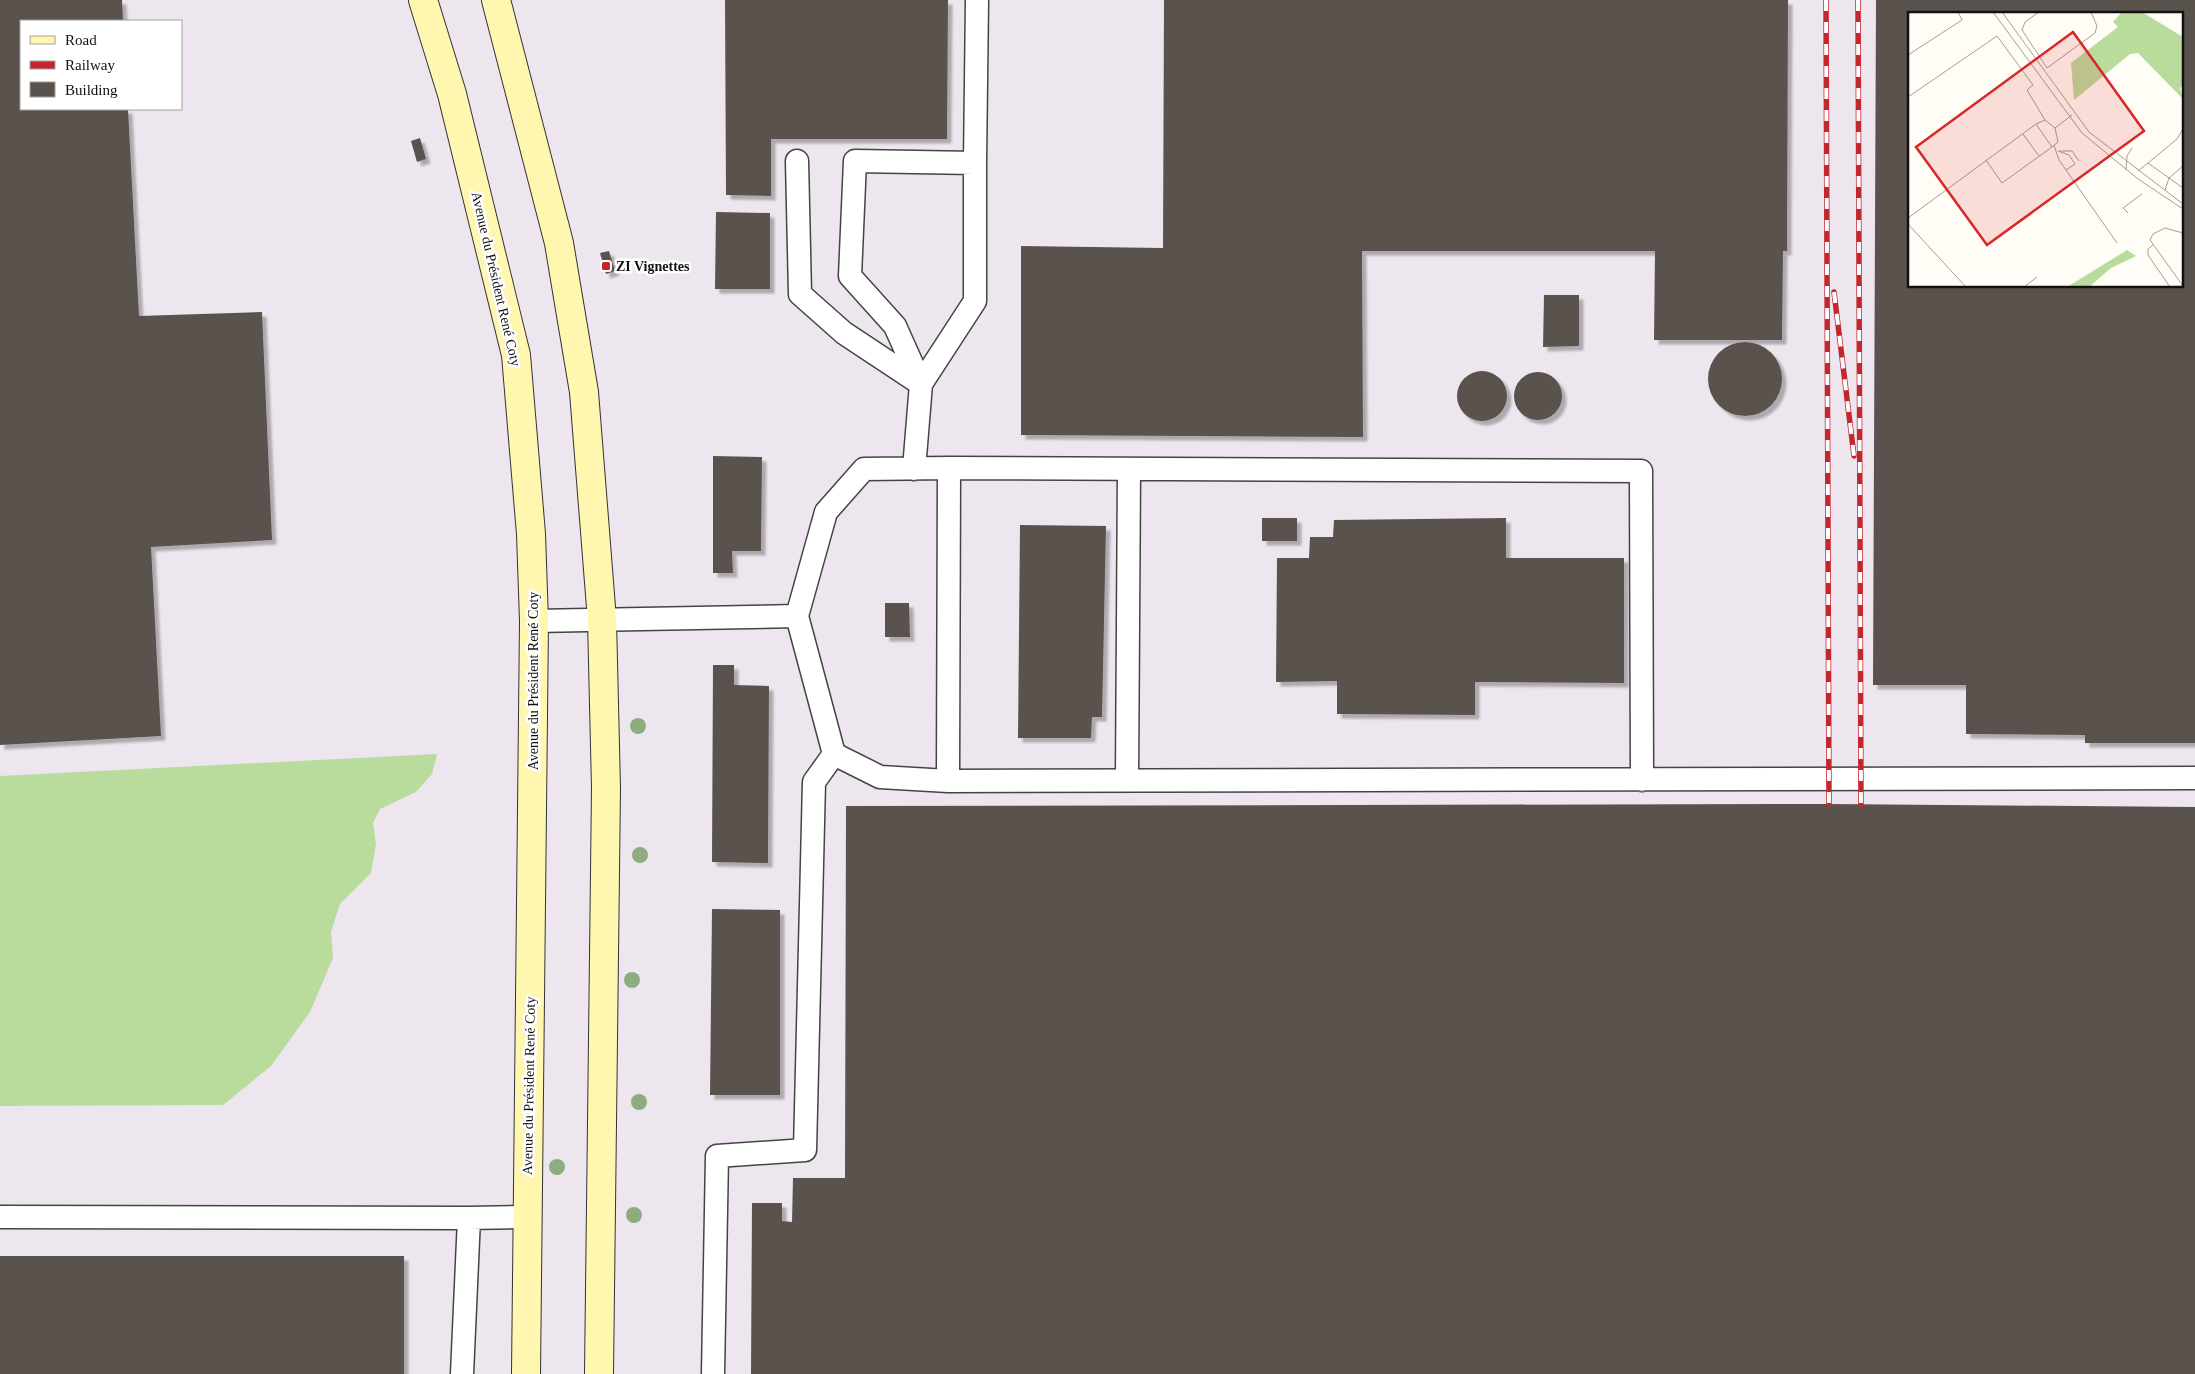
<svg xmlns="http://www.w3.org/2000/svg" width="2195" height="1374" viewBox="0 0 2195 1374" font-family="Georgia,serif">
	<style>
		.industrial { fill: #eee6ef; fill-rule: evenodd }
		.forest { fill: #b9dc9c }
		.building { fill: #5a524d; fill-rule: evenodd; filter: url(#shadow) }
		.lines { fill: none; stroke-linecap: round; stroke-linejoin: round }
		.service-casing { stroke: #444; stroke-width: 25 }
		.secondary-casing { stroke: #333; stroke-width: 30 }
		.service { stroke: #fff; stroke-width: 22 }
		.secondary { stroke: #fff6b0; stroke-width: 28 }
		.rail-casing { stroke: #c4262e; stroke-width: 5.5 }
		.rail { stroke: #fff; stroke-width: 4; stroke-dasharray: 11; stroke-linecap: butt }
		.tree { fill: #8dad7f }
		.poi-dot { fill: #c4262e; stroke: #fff; stroke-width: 2 }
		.labels { text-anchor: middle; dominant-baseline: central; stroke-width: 5; stroke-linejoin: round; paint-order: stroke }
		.poi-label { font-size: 14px; font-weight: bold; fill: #111; stroke: #fff; text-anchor: start }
		.street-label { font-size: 14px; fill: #111; stroke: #fff }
		.inset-road { fill: none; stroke: #a09f9a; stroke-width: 1 }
		.view { fill: #d62828; fill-opacity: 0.15; stroke: #d62828; stroke-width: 2.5 }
		.inset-edge { fill: none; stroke: #111; stroke-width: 2.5 }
	</style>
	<defs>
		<filter id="shadow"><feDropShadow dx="4.5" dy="4.5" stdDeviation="1" flood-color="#0004"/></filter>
	</defs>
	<rect width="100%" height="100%" fill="#fffdf5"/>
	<!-- industrial -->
	<path class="industrial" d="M0,0H2195V1374H0ZM1909,14H2181V286H1909ZM21,21H181V109H21Z"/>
	<!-- forest -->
	<path class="forest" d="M437,754L432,774L416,792L380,809L373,823L376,844L371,873L340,904L331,932L333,958L310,1012L271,1066L223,1105L0,1106V776Z"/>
	<!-- building -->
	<path class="building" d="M0,0H122L123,21H21V109H128L139,316L262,312L272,540L151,547L161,736L0,745Z
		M725,0H948L947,139H771V196L726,195Z
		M1164,0H1788L1787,251H1783L1782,340H1654L1655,251H1362L1363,437L1021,435V246L1163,248Z
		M1876,0H2195V743H2085V735L1966,734V685H1873ZM1909,14H2181V286H1909Z
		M420,138L426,159L417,162L411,141Z
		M716,212L770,213V289H715Z
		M609,251L615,271L606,274L600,253Z
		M1544,295H1579V346L1543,347Z
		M1708 379a37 37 0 1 1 74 0a37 37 0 1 1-74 0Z
		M1457 396a25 25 0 1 1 50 0a25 25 0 1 1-50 0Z
		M1514 396a24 24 0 1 1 48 0a24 24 0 1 1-48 0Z
		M713,456L762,457L761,551H732L733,573H713Z
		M1262,518H1297V541H1262Z
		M1506,518V558H1624V683L1475,682V715L1337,714V681L1276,682L1277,558H1309L1310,537H1333L1334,520Z
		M1020,525L1106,526L1102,717H1092L1091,738H1018Z
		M885,603H909L910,637H885Z
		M713,665H734V685L769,686L768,863L712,862Z
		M1829,804L2195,807V1374H751L752,1203H782V1221L792,1222L793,1178H845L846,806Z
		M712,909L780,910V1095H710Z
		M0,1256H404V1374H0Z"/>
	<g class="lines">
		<!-- service casing -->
		<g class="service-casing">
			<path id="service" d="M797,161L800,294L844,333L921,384
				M921,384L895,326L850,276L855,161L975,163
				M949,468L1641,471L1642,780
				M914,469L921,384L975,301V163L977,0
				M534,621L797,616L834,754L880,777L948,781L949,468L864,469L826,512L797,616
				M1127,780L1129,469
				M948,781L2195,778
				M0,1217L469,1218L462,1374
				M469,1218L528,1217
				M713,1374L717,1156L805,1150L814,782L834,754"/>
		</g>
		<!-- secondary casing -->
		<g class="secondary-casing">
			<path id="secondary" d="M423,0L452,94L516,355L531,534L534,621L526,1374
				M496,0L559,243L569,303L584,392L602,620L606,788L599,1374"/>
		</g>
		<!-- service -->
		<use href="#service" class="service"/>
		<!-- secondary -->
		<use href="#secondary" class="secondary"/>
		<!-- rail casing -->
		<g class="rail-casing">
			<path id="rail" d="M1826,0L1829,804
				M1858,0L1861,805
				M1834,292L1854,456"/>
		</g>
		<!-- rail -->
		<use href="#rail" class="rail"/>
	</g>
	<!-- trees -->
	<g class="tree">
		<circle cx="638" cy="726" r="8"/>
		<circle cx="640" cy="855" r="8"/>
		<circle cx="632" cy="980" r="8"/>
		<circle cx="639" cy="1102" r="8"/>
		<circle cx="557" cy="1167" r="8"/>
		<circle cx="634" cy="1215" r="8"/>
	</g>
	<!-- markers -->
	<rect class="poi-dot" x="601" y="261" width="10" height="10" rx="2.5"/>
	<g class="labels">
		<!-- poi labels -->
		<g class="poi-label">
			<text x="616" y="266">ZI Vignettes</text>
		</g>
		<!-- street labels -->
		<g class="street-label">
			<text transform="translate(496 279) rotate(77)">Avenue du Président René Coty</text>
			<text transform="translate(533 681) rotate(-90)">Avenue du Président René Coty</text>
			<text transform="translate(529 1086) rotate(-89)">Avenue du Président René Coty</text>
		</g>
	</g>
	<!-- overview -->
	<g transform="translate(1908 12)">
		<rect width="275" height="275" fill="#fffdf5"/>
		<path d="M214,0H234L275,25V73L272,76L275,87L230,41L222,42L166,88L163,51L210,15L205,10ZM219,238L228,244L203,256L181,275H159Z" fill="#b9dc9c"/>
		<path class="inset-road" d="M85,0L174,121L230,167L275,197M94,0L181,120L275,192M131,0L117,10L114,18L139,56L187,21L189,14L183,0M0,43L54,8L50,0M0,85L89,24L125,73L119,78L137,108M147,116L150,130L144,135L128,112L137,108L147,116L164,103M115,122L131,144M146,133L151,148L209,231M150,139L161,143L167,152L158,158M151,139H164L171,149M78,148L94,171L144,135M240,151L269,127L275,117M218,158L219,144L224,136M230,159L240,151L275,176M257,178L261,166L275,154M220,201L215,196L234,182M0,206L128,112M0,212L58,275M275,221L257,216L245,222L242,228L275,274M245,233L240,237V243L262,275M116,275L129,265"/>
		<path class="view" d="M165,20L236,119L79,233L8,135Z"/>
		<rect width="275" height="275" class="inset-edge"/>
	</g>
	<!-- legend -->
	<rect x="20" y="20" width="162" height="90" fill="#ffffff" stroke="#a0a0a0"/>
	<rect x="30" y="36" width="25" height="8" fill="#fff6b0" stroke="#a0a0a0"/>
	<text x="65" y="45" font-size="15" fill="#111111">Road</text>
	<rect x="30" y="61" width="25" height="8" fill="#c4262e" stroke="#a0a0a0"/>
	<text x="65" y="70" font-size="15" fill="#111111">Railway</text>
	<rect x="30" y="82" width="25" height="15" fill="#5a524d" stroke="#a0a0a0"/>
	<text x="65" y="95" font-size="15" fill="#111111">Building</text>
</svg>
